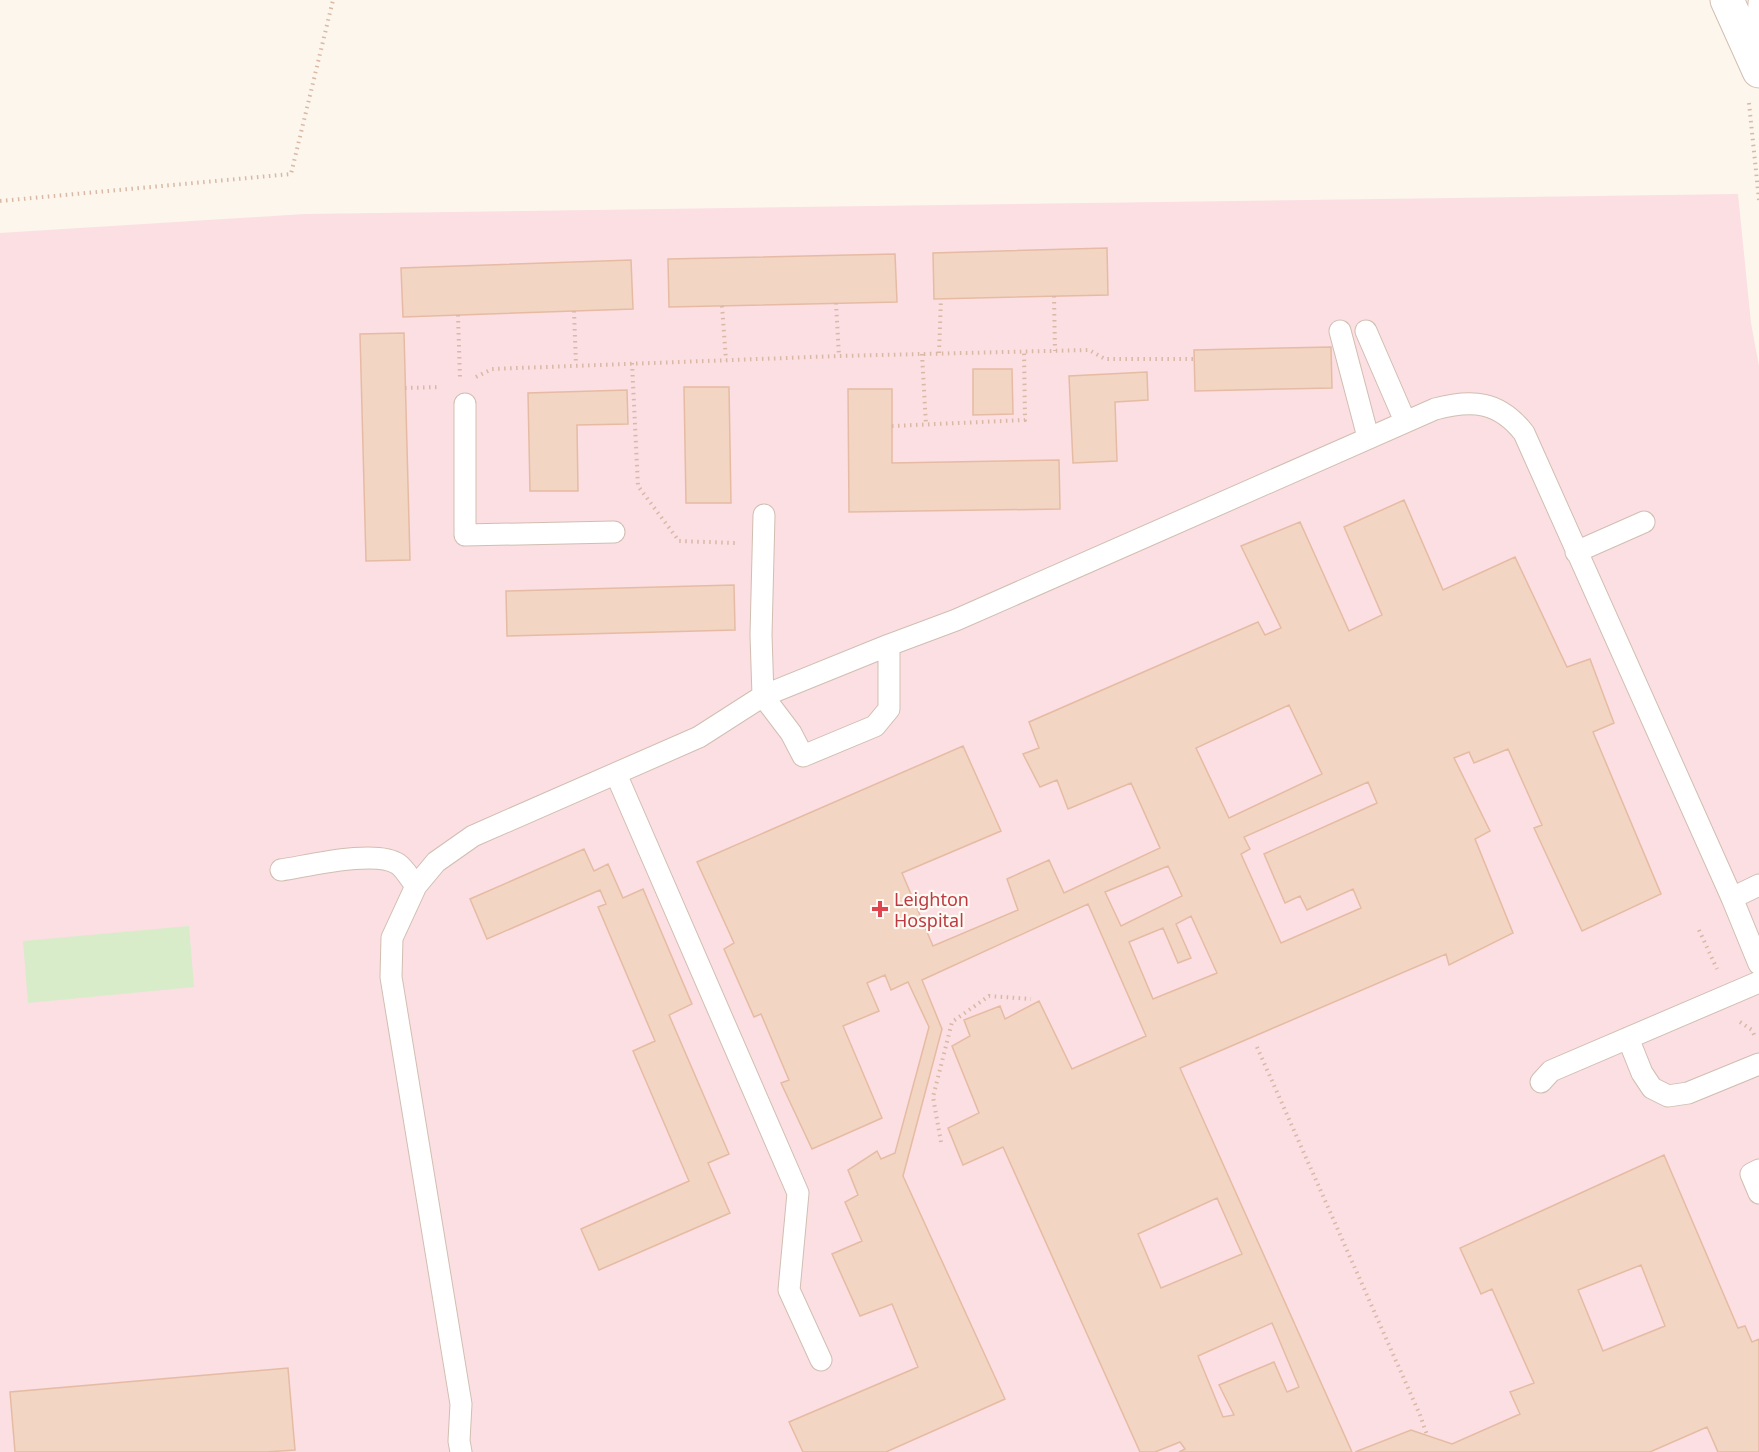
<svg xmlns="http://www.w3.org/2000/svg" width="1759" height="1452" viewBox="0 0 1759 1452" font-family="'Noto Sans',sans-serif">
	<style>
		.medical { fill: #fbdfe3 }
		.green { fill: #d8ecc9 }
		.building { fill: #f3d5c3; stroke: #e6bba3; stroke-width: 1.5; fill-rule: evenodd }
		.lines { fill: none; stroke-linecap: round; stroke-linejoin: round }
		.service-casing { stroke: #d1beb0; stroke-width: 23 }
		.tertiary-casing { stroke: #d1beb0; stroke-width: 35 }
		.path { stroke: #d9b8a5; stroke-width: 4; stroke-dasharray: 1.5 4.5; stroke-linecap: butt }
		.service { stroke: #fff; stroke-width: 21 }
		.tertiary { stroke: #fff; stroke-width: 33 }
		.health-dot { fill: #e0444e; stroke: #fffaf3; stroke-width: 2 }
		.labels { text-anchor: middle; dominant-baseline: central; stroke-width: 4.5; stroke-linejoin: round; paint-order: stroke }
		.health-label { font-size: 18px; fill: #be3a42; stroke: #fffaf3; text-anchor: start }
	</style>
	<rect width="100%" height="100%" fill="#fdf6ec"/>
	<!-- medical -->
	<path class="medical" d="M1738,194L1751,323L1759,366V1452H0V233L305,214Z"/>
	<!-- green -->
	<path class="green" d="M189,926L194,987L28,1003L23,941Z"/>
	<!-- building -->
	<path class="building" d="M1107,248L1108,295L934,299L933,253Z
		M895,254L897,302L669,307L668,259Z
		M631,260L633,309L403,317L401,268Z
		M404,333L410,560L366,561L360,334Z
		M1331,347L1332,388L1195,391L1194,350Z
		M973,369H1012L1013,414L973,415Z
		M1147,372L1148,400L1115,402L1117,461L1073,463L1069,376Z
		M684,387H729L731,503H686Z
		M848,389H892V463L1059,460L1060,509L849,512Z
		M627,390L628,424L577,425L578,491H530L528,393Z
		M1404,500L1443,590L1515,557L1567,667L1590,659L1614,723L1593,732L1661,894L1582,931L1534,828L1542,825L1508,749L1474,763L1469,752L1454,758L1490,831L1475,839L1513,933L1449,965L1446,954L1180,1068L1352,1452H1179L1185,1449L1180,1442L1155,1452H1140L1003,1147L963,1165L948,1128L979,1113L952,1046L970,1036L964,1020L1000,1006L1005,1019L1039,1001L1072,1069L1146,1036L1088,904L922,980L942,1029L903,1176L1005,1399L886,1452H803L789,1422L918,1367L892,1304L860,1316L832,1254L862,1241L845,1202L858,1195L848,1170L877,1151L881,1159L895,1153L929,1027L908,982L891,990L885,975L867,983L879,1011L843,1026L882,1118L812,1149L781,1083L789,1080L761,1014L754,1017L724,949L734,943L697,862L963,746L1001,831L902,873L933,946L1018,910L1007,879L1049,860L1064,893L1160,848L1131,783L1068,809L1057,780L1040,787L1023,754L1039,748L1029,722L1258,622L1265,635L1281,628L1241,546L1300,522L1349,631L1382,615L1344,527ZM1289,705L1322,774L1229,818L1196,748ZM1368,782L1377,803L1264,854L1285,903L1300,896L1307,910L1353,889L1361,908L1281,943L1241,854L1250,849L1244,837ZM1168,866L1182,896L1121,926L1105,892ZM1191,916L1217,973L1153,999L1129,942L1163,928L1178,963L1191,958L1176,924ZM1217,1198L1242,1254L1161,1288L1138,1234ZM1272,1323L1299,1387L1287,1392L1274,1362L1219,1385L1234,1415L1223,1417L1198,1356Z
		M734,585L735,630L507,636L506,591Z
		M584,849L594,871L608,864L623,898L643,889L692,1004L669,1015L729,1154L708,1163L730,1213L599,1270L581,1229L689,1181L633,1051L655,1041L598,907L606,904L600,890L487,939L470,899Z
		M1664,1155L1738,1328L1745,1326L1752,1342L1759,1339V1452H1718L1707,1427L1650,1452H1355L1411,1430L1452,1444L1520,1414L1510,1392L1534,1383L1492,1289L1481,1294L1460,1248ZM1641,1265L1665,1326L1603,1351L1578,1290Z
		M288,1368L295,1450L266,1452H15L10,1392Z"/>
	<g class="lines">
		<!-- service casing -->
		<g class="service-casing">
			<path id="service" d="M1757,33L1759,3
				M1340,331L1368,437
				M1366,331L1405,421
				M465,404V535L614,532
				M764,515L761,635L763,696L791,733L803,756L875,726L889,709V645
				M1576,552L1644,522
				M616,774L798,1193L789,1290L821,1360
				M281,870C308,866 376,849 398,864C405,869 411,880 416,886
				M1732,898L1759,885
				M1628,1038L1642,1073L1652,1088L1668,1096L1688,1093L1759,1064
				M1541,1082L1551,1071L1759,982
				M1759,1170L1751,1174L1759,1193
				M461,1452L459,1441L461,1404L391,977L392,938L416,886L436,862L473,836L699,737L763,696L889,645L956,620L1435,409C1472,399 1499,401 1524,433L1732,898L1759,964"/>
		</g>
		<!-- tertiary casing -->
		<g class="tertiary-casing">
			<path id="tertiary" d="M1727,0L1759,71"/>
		</g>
		<!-- path -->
		<path class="path" d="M1749,103L1759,200
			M0,201L291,174L333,0
			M1054,296L1055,351
			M836,303L839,356
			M722,306L726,360
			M574,311L576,365
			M458,315L460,378
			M939,353L941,299
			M922,354L926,425
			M632,363L638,486L679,541L736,543
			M476,377L492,369L839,356L1089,350L1105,359H1194
			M405,388L441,387
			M892,426L1025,420L1024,351
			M1699,930L1717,969
			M1740,1022L1752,1030L1755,1037
			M1257,1047L1420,1415L1427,1435
			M941,1142L933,1097L952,1022L989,996L1031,999"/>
		<!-- service -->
		<use href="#service" class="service"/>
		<!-- tertiary -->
		<use href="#tertiary" class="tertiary"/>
	</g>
	<!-- markers -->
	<path class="health-dot" d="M877 900h6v6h6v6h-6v6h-6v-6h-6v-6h6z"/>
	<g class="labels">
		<!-- health labels -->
		<g class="health-label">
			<text x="894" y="899">Leighton<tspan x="894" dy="21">Hospital</tspan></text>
		</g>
	</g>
</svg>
